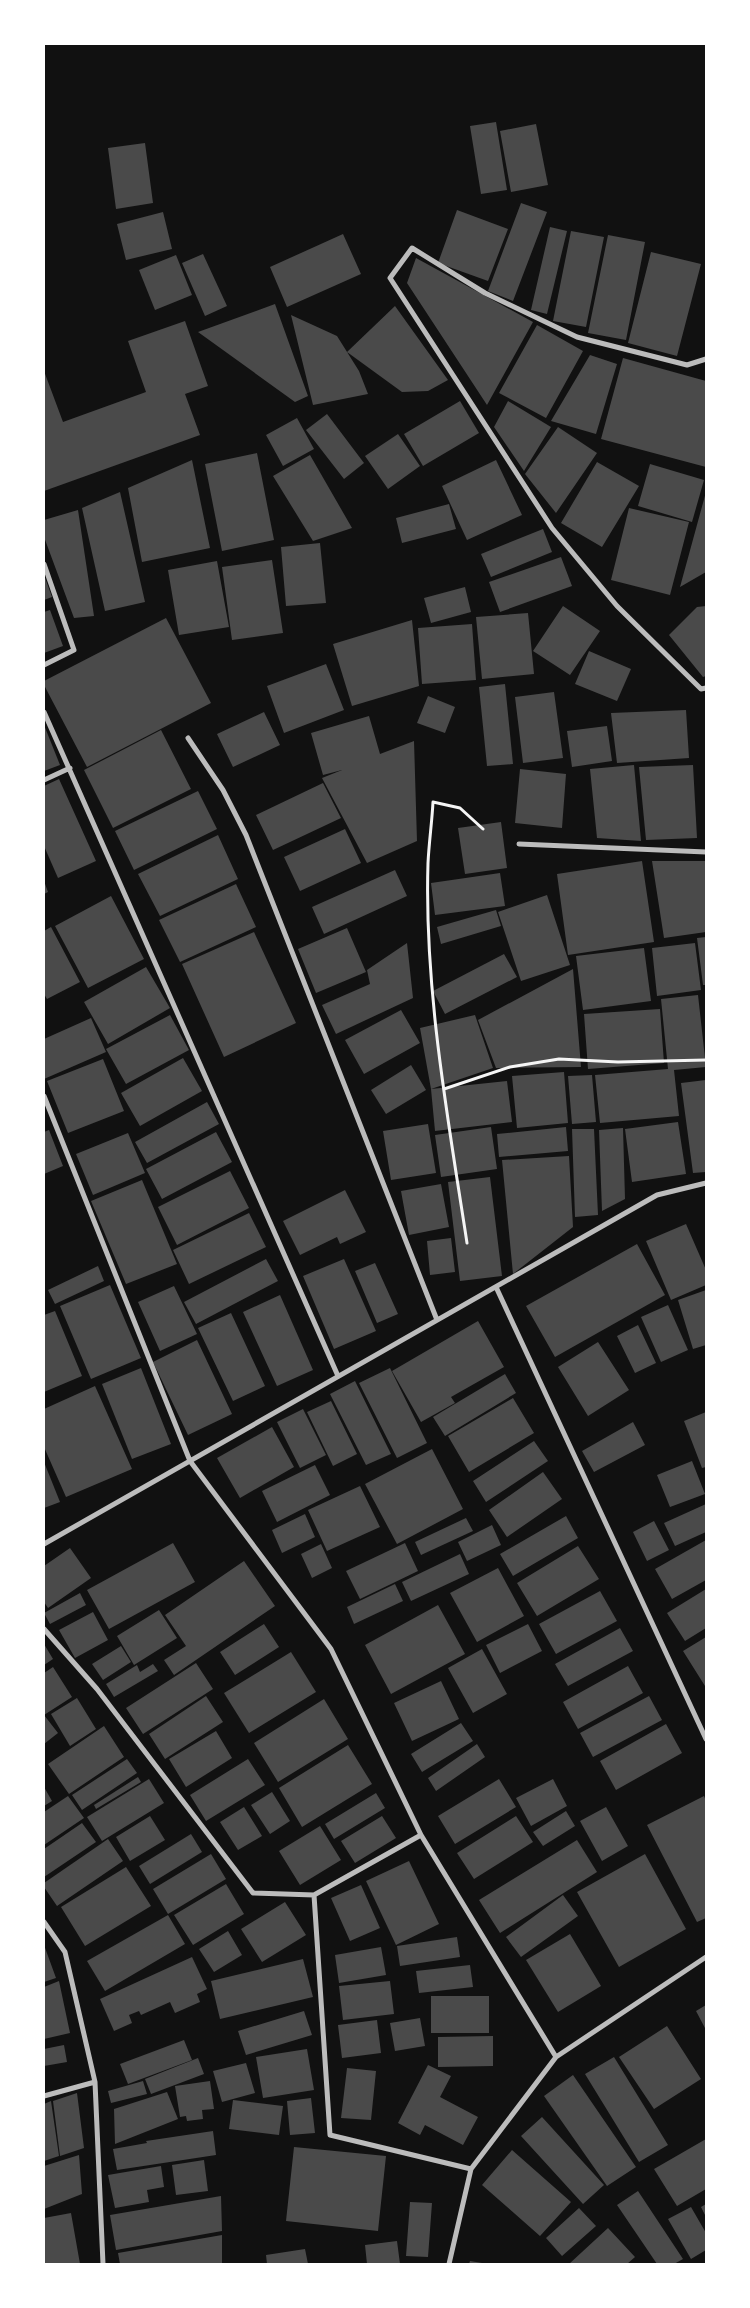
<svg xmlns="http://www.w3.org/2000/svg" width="750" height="2308" viewBox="0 0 750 2308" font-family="Montserrat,sans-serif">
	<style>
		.building { fill: #4a4a4a }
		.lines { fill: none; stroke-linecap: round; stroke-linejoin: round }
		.path { stroke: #f5f5f5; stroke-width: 3 }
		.minor { stroke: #bcbcbc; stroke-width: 5 }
	</style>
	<rect width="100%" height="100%" fill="#111"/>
	<!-- building -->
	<path class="building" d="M496,122L507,190L481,194L470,126Z
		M536,124L548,185L511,192L500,131Z
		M145,143L153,203L116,209L108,148Z
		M521,203L547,212L513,301L488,291Z
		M457,210L508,229L488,281L438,263Z
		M163,212L172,249L126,260L117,224Z
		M550,227L567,231L547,314L531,310Z
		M571,231L604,237L586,327L553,321Z
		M343,234L361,274L287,307L270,267Z
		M608,235L645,242L626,340L588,333Z
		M651,252L701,264L677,356L628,343Z
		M203,254L227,306L205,316L182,263Z
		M176,255L192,295L155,310L139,270Z
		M416,258L533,322L487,405L407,283Z
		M275,304L308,396L295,402L198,332Z
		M395,306L448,380L428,391L402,392L347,352Z
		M291,315L337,336L359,371L368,394L313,405Z
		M185,321L208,386L185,394L200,435L44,491V371L63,422L146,392L128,341Z
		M537,325L583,351L546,418L499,393Z
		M590,355L617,364L596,434L551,421Z
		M623,358L706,381V467L601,439Z
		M460,401L479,433L423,466L404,434Z
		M508,401L551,427L524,471L494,427Z
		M327,414L364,463L344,479L306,430Z
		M297,418L314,449L283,466L266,435Z
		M558,427L597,453L556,513L525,474Z
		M398,434L420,466L388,489L365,456Z
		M257,453L274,540L222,551L205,464Z
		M310,455L352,528L313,541L273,476Z
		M192,460L210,548L142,562L128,488Z
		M496,460L522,515L467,540L442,486Z
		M597,462L639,486L602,547L561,523Z
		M650,464L704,480L692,522L638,506Z
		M120,492L145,602L105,611L82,508Z
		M706,492V572L680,587Z
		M449,504L456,529L402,543L396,518Z
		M629,508L689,522L670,595L611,580Z
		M78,510L94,616L74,618L44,537V520Z
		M543,529L552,552L491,577L481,554Z
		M320,543L326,603L286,606L281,547Z
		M561,557L572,586L500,612L489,582Z
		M272,560L283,633L232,640L222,567Z
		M217,561L229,627L179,635L168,570Z
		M44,575L52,597L44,600Z
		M465,587L471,612L431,623L424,598Z
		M563,606L600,631L570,675L533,651Z
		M706,606V676L703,677L669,635L697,607Z
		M50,610L63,646L44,653V612Z
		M528,613L534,674L482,679L476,617Z
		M166,618L211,703L87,767L44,685V681Z
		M412,620L419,686L352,706L333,644Z
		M472,624L476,680L422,684L418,628Z
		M589,651L631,669L617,701L575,684Z
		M326,664L344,710L284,733L267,686Z
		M505,684L513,764L487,766L479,687Z
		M554,692L563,758L523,763L515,697Z
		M428,696L455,707L445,733L417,723Z
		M686,710L689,758L617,763L611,713Z
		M264,712L280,745L233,767L217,734Z
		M369,716L380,754L414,741L417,841L367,863L322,778L342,770L323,775L311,733Z
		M44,725L60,765L44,771Z
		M607,726L612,761L572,767L567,731Z
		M161,730L191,789L113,828L84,770Z
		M634,765L641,841L597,838L590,769Z
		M693,765L697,838L646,840L639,767Z
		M520,769L566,774L562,828L515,823Z
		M59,779L96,861L58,878L44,846V786Z
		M323,783L341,818L273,850L256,815Z
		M198,791L217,829L134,870L115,831Z
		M501,822L507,868L465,874L458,828Z
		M345,829L361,863L300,891L284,857Z
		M218,835L238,879L160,916L138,874Z
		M642,861L654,942L568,955L557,874Z
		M652,861H706V932L664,938Z
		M395,870L407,896L324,934L312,907Z
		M500,873L505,906L435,915L431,883Z
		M44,881L48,892L44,894Z
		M236,884L256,927L180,962L159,920Z
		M547,895L570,965L521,981L498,912Z
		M111,896L144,959L88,988L55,926Z
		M496,910L501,926L441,944L437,927Z
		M51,927L80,982L47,999L44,994V931Z
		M347,928L366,972L316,993L298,949Z
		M254,932L296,1023L224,1057L182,964Z
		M706,937V985H703L697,938Z
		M407,943L413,998L336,1034L322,1005L370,984L367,970Z
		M695,943L701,990L657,996L652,948Z
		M644,948L651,1001L583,1010L576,956Z
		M504,954L517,977L445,1014L433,991Z
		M146,967L170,1008L108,1044L84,1002Z
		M573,969L581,1067L496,1068L478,1020Z
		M698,995L706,1067L674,1070L679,1116L600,1123L595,1075L668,1069L661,999Z
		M660,1009L664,1063L588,1069L584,1014Z
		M401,1010L420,1043L364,1074L345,1040Z
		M170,1015L189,1050L126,1084L106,1049Z
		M475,1015L493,1068L431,1089L420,1028Z
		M91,1018L106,1052L44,1079V1039Z
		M183,1058L202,1091L140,1126L121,1093Z
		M103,1059L124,1111L68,1133L47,1081Z
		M411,1065L426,1090L386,1114L371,1090Z
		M564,1072L568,1123L517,1128L512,1076Z
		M592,1075L596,1122L572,1124L568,1076Z
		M706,1080V1172L693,1173L681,1083Z
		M507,1081L512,1122L435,1131L431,1089Z
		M207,1102L219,1124L147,1163L135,1142Z
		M678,1122L686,1174L632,1182L625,1129Z
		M428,1124L436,1173L391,1180L383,1131Z
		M491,1127L497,1169L441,1177L435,1135Z
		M566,1127L568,1151L499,1157L497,1134Z
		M623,1128L625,1199L602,1211L599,1130Z
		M572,1129H594L598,1215L575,1217Z
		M49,1130L63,1166L44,1174V1132Z
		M216,1132L232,1162L162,1199L146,1169Z
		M128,1133L145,1173L93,1195L76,1154Z
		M569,1156L573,1227L513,1274L502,1160Z
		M230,1171L249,1208L177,1245L158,1207Z
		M490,1177L502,1276L460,1281L448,1182Z
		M142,1180L177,1264L126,1284L91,1201Z
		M441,1184L449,1227L409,1235L401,1191Z
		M345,1190L366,1232L340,1244L337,1237L300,1255L283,1221Z
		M249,1213L266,1247L189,1284L173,1250Z
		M686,1224L706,1270V1285L671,1300L646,1241Z
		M451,1238L455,1272L430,1275L427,1241Z
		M637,1244L665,1295L555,1357L526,1306Z
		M266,1259L278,1281L196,1324L184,1302Z
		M344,1259L376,1331L334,1349L303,1276Z
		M375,1263L398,1314L377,1323L355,1271Z
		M98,1266L104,1281L55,1304L48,1290Z
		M110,1285L141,1358L91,1379L60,1306Z
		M174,1286L197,1334L160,1351L138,1302Z
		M706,1290V1345L693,1349L678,1300Z
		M280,1295L313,1370L277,1386L243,1312Z
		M668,1305L688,1350L661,1362L641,1317Z
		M55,1311L82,1376L44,1392V1315Z
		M231,1313L265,1386L233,1401L198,1328Z
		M478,1321L504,1367L451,1397L455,1403L421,1422L392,1371Z
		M638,1325L656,1363L635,1373L617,1336Z
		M197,1340L232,1414L188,1435L153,1362Z
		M598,1342L629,1390L588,1416L558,1367Z
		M141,1368L171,1444L132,1459L102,1384Z
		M390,1368L427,1443L397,1458L359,1383Z
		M505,1374L516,1393L445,1436L433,1417Z
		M355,1381L391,1454L366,1465L330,1394Z
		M95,1386L132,1469L66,1497L44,1447V1409Z
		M513,1398L534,1433L469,1472L448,1436Z
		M331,1401L357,1454L333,1466L307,1412Z
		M303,1409L326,1455L300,1468L277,1422Z
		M706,1412V1467L702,1468L684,1421Z
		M633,1422L645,1445L594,1472L582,1451Z
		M272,1427L294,1467L240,1498L217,1458Z
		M534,1441L548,1461L486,1502L473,1481Z
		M432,1449L463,1509L397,1544L365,1484Z
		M692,1461L705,1494L670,1507L657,1475Z
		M44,1462L60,1502L44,1508Z
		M315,1465L330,1495L277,1522L262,1491Z
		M543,1472L562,1499L507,1537L489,1510Z
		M360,1486L380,1527L327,1551L308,1510Z
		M706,1504V1532L675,1546L664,1523Z
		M305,1514L315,1537L282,1553L272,1530Z
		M566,1516L578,1538L513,1576L500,1554Z
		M466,1518L473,1531L421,1555L415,1542Z
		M654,1521L669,1550L647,1561L633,1532Z
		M492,1525L501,1545L467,1561L458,1542Z
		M706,1540V1580L672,1599L655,1569Z
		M173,1543L195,1582L109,1629L87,1590Z
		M405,1543L418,1571L360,1599L346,1571Z
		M321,1544L332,1568L312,1578L301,1554Z
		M578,1546L599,1579L537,1616L517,1583Z
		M70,1548L91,1578L48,1608L44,1602V1566Z
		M460,1554L469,1574L411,1601L402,1582Z
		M244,1561L275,1606L174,1675L164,1660L186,1646L165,1615Z
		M498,1568L524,1616L477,1642L450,1593Z
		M395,1584L403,1601L354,1624L347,1607Z
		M706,1589V1628L685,1641L667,1613Z
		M600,1591L617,1621L556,1654L539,1624Z
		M80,1593L86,1605L50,1624L44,1613Z
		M438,1605L465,1654L391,1694L365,1645Z
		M159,1610L177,1638L134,1665L117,1636Z
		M93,1612L108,1640L75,1658L59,1630Z
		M264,1624L279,1647L235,1675L220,1652Z
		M528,1624L542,1651L500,1673L486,1645Z
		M620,1628L633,1651L568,1686L555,1664Z
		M706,1637V1685L705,1686L683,1651Z
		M44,1644L53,1659L44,1665Z
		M121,1646L131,1662L103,1680L92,1664Z
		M482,1649L507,1694L473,1713L448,1668Z
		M291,1652L316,1692L249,1733L224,1693Z
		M196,1663L213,1689L143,1734L126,1708Z
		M153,1664L158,1671L114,1697L106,1684L137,1665L140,1672Z
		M628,1666L643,1693L578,1729L563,1702Z
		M53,1667L72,1697L44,1715L58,1733L44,1744V1673Z
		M441,1681L459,1719L412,1741L394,1703Z
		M206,1696L223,1722L165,1759L149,1734Z
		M649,1696L662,1720L593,1757L580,1733Z
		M77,1698L96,1729L70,1746L51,1714Z
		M324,1699L348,1739L278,1782L254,1743Z
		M461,1723L473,1741L422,1772L411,1754Z
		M666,1724L682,1753L616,1790L600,1761Z
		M104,1726L124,1757L69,1794L48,1764Z
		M216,1731L232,1758L186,1787L169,1759Z
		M477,1744L485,1757L436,1791L428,1778Z
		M348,1745L372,1784L302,1827L279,1788Z
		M127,1759L137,1773L82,1810L72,1795Z
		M248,1759L265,1785L206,1821L190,1795Z
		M138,1777L141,1782L96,1809L94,1805Z
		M149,1779L164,1803L102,1841L87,1817Z
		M499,1779L516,1807L455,1844L438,1816Z
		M553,1779L567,1806L531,1826L516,1798Z
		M44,1787L52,1801L44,1806Z
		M272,1792L290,1821L270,1834L251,1805Z
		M376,1793L385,1808L334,1839L325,1824Z
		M68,1796L84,1818L44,1845V1812Z
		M704,1796L706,1801V1918L697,1922L647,1825Z
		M244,1807L262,1836L238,1850L220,1822Z
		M606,1807L628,1846L602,1861L580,1821Z
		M566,1811L575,1826L543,1846L533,1832Z
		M150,1816L165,1840L130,1861L116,1837Z
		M382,1816L396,1838L355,1863L341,1841Z
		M516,1816L533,1842L474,1879L457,1853Z
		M82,1823L96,1842L44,1877V1849Z
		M320,1826L341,1860L300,1885L279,1851Z
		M191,1834L202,1852L150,1884L139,1866Z
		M108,1839L123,1861L57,1906L44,1887V1883Z
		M577,1840L597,1872L500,1933L479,1900Z
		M211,1854L226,1879L168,1914L153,1889Z
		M645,1854L686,1929L619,1967L577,1892Z
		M409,1861L439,1924L396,1945L366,1881Z
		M126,1867L151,1906L85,1946L61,1907Z
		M226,1884L244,1914L193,1945L174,1915Z
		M361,1885L380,1928L350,1941L331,1898Z
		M563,1895L578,1916L521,1957L506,1937Z
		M285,1902L306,1935L262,1962L241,1929Z
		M168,1915L185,1944L105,1991L87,1961Z
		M228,1931L242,1955L214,1972L199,1949Z
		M570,1934L601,1986L558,2012L526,1960Z
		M457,1937L460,1957L400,1966L397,1946Z
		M44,1945L56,1978L44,1982Z
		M381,1947L386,1975L339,1983L335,1955Z
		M192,1957L207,1989L197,1994L200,2002L175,2013L170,2002L141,2015L139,2011L129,2015L132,2023L114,2031L100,1999Z
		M303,1959L313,1997L220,2019L211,1981Z
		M470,1965L473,1987L419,1993L416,1971Z
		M59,1981L70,2033L44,2039V1987Z
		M390,1981L394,2014L343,2020L339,1986Z
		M431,1996H489V2033H431Z
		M706,2005V2030L696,2011Z
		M304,2011L312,2035L246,2055L238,2031Z
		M420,2018L425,2046L395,2051L390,2023Z
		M377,2020L381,2053L342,2058L338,2025Z
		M667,2026L701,2079L654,2109L619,2057Z
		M493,2036V2066L438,2067V2037Z
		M184,2040L192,2060L128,2084L120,2064Z
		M64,2045L67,2062L44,2066V2049Z
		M307,2049L314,2090L263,2098L256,2057Z
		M614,2057L668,2145L639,2162L585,2074Z
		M198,2058L204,2074L151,2094L145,2079Z
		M246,2063L255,2093L222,2102L213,2071Z
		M428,2065L451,2076L440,2097L478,2117L463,2145L425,2125L420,2135L398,2123Z
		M347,2068L376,2071L371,2120L341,2118Z
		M573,2075L636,2167L607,2186L544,2096Z
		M143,2081L147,2094L111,2103L108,2091Z
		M210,2081L214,2109L202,2110L203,2119L187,2121L186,2116L180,2117L175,2086Z
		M167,2092L178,2119L115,2144L114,2109Z
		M77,2093L84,2148L60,2156L53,2101Z
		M311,2098L315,2133L290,2135L287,2101Z
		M233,2100L283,2106L279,2135L229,2129Z
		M51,2101L59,2156L44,2161V2104Z
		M542,2117L604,2185L583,2204L521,2136Z
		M213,2131L216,2155L117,2170L113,2149L147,2143L146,2141Z
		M706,2139V2189L677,2206L654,2169Z
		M294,2147L386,2156L378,2231L286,2221Z
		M512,2150L571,2202L540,2236L482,2185Z
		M79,2155L82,2194L44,2209V2166Z
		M204,2160L208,2191L176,2195L172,2165Z
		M161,2166L164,2187L147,2190L149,2202L115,2208L108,2175Z
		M638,2191L683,2259L674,2264H657L617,2205Z
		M221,2196L222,2231L116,2250L110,2215Z
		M410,2202L432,2203L428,2257L406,2256Z
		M706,2204V2217L701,2207Z
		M691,2207L706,2233V2250L691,2259L668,2219Z
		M579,2208L596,2226L562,2256L546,2238Z
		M71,2213L80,2264H44V2218Z
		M608,2228L635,2257L627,2264H569Z
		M222,2235V2263L120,2264L118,2253Z
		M397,2241L400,2264H367L365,2245Z
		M305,2249L308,2264H267L266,2255Z
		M470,2261L482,2263V2264H469Z"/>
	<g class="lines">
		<!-- path -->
		<path class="path" d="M444,1089L510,1067L559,1059L618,1062L706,1060
			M467,1243C448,1119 424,988 428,863C429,842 432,822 433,802L460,808L483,829"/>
		<!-- minor -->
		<path class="minor" d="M706,359L687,365L577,337L485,293L412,248L390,278L552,528L617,606L701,689L706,688
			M44,564L74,650L44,665
			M44,712L338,1376
			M188,738L223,790L246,835L437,1320
			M44,780L70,768
			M519,844L706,852
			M44,1096L190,1461L331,1649L421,1835L556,2057
			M496,1287L706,1739
			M44,1544L657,1195L706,1183
			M44,1629L97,1689L253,1893L314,1895
			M421,1835L314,1895L330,2135L471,2169
			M44,1922L65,1952L95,2082L103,2264
			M44,2096L95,2082
			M449,2264L471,2169L556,2057L706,1957"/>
	</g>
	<!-- border -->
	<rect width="750" height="2308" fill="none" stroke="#ffffff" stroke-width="90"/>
</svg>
